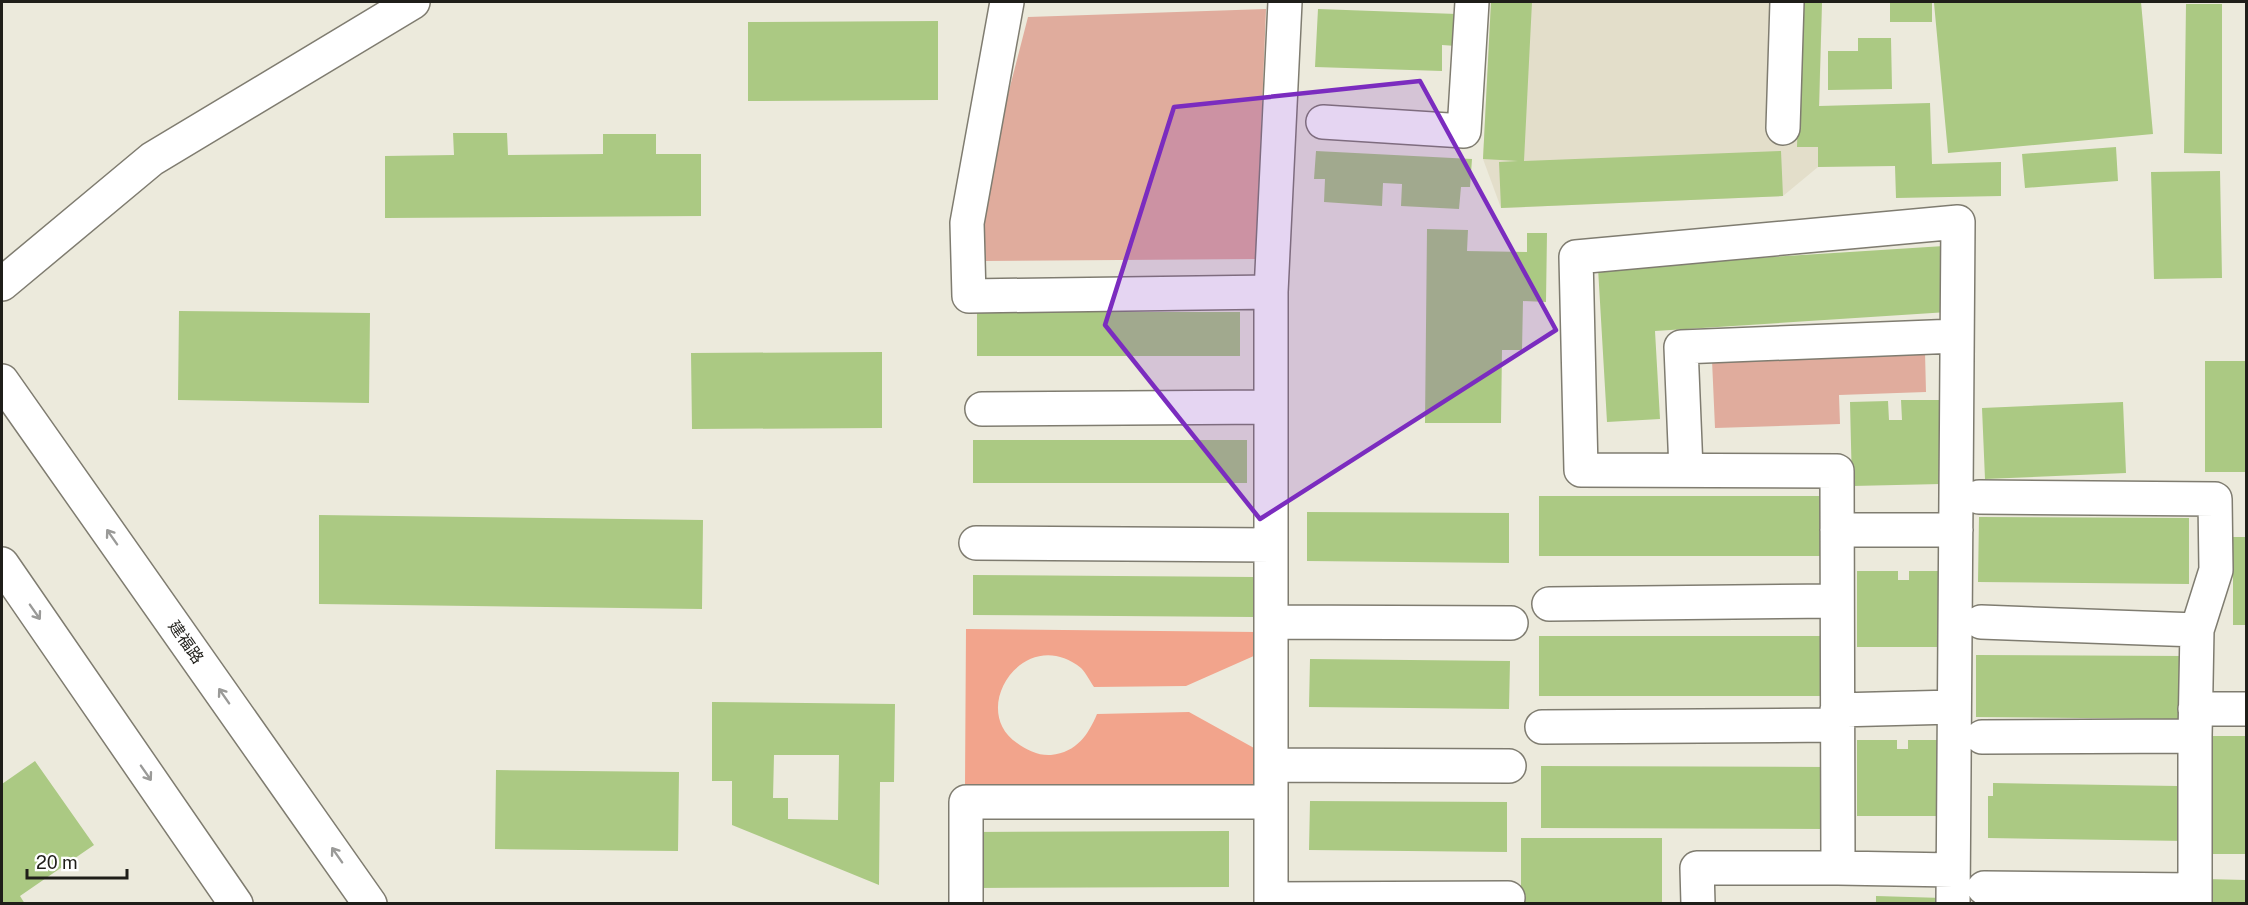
<svg xmlns="http://www.w3.org/2000/svg" width="2248" height="905" viewBox="0 0 2248 905" font-family="'Public Sans','Noto Sans SC',sans-serif">
	<style>
		.built { fill: #e3deca }
		.green { fill: #e0ac9d }
		.forest { fill: #f2a48c }
		.building { fill: #abc983; fill-rule: evenodd }
		.lines { fill: none; stroke-linecap: round; stroke-linejoin: round }
		.minor-casing { stroke: #7f7c70; stroke-width: 36 }
		.major-casing { stroke: #7f7c70; stroke-width: 36 }
		.minor { stroke: #fff; stroke-width: 33 }
		.major { stroke: #fff; stroke-width: 33 }
		.oneway { stroke: #9a9a98 }
		.marked { fill: #7b2cbf; fill-opacity: 0.2; stroke: #7b2cbf; stroke-width: 4.5; stroke-linejoin: round }
		.labels { text-anchor: middle; dominant-baseline: central; stroke-width: 4.5; stroke-linejoin: round; paint-order: stroke }
		.street-label { font-size: 16px; fill: #1f1e19; stroke: #fff }
	</style>
	<rect width="100%" height="100%" fill="#eceadc"/>
	<!-- built -->
	<path class="built" d="M1491,2H1822L1818,167L1783,196L1501,208L1483,159Z"/>
	<!-- green -->
	<path class="green" d="M1266,9L1256,259L982,261L978,211L1028,17Z
		M1925,352L1926,392L1839,395L1840,424L1715,428L1712,360Z"/>
	<!-- forest -->
	<path class="forest" d="M966,629L1256,632V655L1186,686L1094,687C1090,681 1086,673 1081,668C1025,623 967,709 1017,743C1027,750 1039,756 1051,755C1077,752 1088,735 1097,714L1189,712L1254,748V790L965,786Z"/>
	<!-- building -->
	<path class="building" d="M1491,2H1532L1524,161L1781,151L1783,196L1501,208L1499,162L1518,161L1483,159Z
		M1801,2H1822L1819,106L1930,103L1932,164L2001,162V196L1896,198L1895,166L1818,167V147H1797Z
		M1890,2H1932V22H1890Z
		M1949,2H2141L2153,134L1948,153L1934,3Z
		M2186,4H2222V154L2184,153Z
		M1318,9L1457,14L1456,46L1442,45V71L1315,67Z
		M938,21V100L748,101V22Z
		M1858,38H1891L1892,89L1828,90V51H1858Z
		M453,133H507L508,155L603,154V134H656V154H701V216L385,218V156L454,155Z
		M2116,147L2118,181L2025,188L2022,154Z
		M1316,151L1472,159L1470,187H1461L1459,209L1401,206L1402,184L1383,183L1382,206L1324,202L1325,179H1314Z
		M2220,171L2222,278L2154,279L2151,172Z
		M1427,229L1468,230L1467,251L1527,252V233H1547L1546,302L1523,301L1522,350H1502L1501,423H1425Z
		M1944,246L1948,312L1655,331L1660,419L1607,422L1598,268Z
		M179,311L370,313L369,403L178,400Z
		M977,312H1240V356H977Z
		M882,352V428L692,429L691,353Z
		M2205,361H2246V472H2205Z
		M1901,400H1939L1941,484L1852,486L1850,402L1888,401L1889,420H1902Z
		M2123,402L2126,473L1985,479L1982,408Z
		M973,440H1247V483H973Z
		M1539,496H1827V556H1539Z
		M1307,512L1509,513V563L1307,561Z
		M319,515L703,520L702,609L319,604Z
		M1979,517L2189,518V584L1978,582Z
		M2233,537H2246V625H2233Z
		M1857,571H1898V580H1909V571H1945V647H1857Z
		M973,575L1253,577V617L973,615Z
		M1539,636H1824V696H1539Z
		M1976,655L2184,656L2183,719L1976,717Z
		M1310,659L1510,661L1509,709L1309,707Z
		M712,702L895,704L894,782H880L879,885L732,825V781H712ZM774,755H839L838,820L788,819V798H773Z
		M2213,736H2246V854H2212Z
		M1857,740H1897V749H1908V740H1945V816H1857Z
		M35,761L94,845L20,896L25,904H2V784Z
		M1541,766L1825,767L1824,829L1541,828Z
		M496,770L679,772L678,851L495,849Z
		M1993,783L2177,786V799H2187V841L1988,838V796H1993Z
		M1310,801L1507,802V852L1309,850Z
		M1229,831V887L973,888L972,832Z
		M1521,838H1662V904H1521Z
		M2205,879L2246,880V904H2205Z
		M1876,896L1943,898V904H1876Z"/>
	<g class="lines">
		<!-- minor casing -->
		<g class="minor-casing">
			<path id="minor" d="M1007,2L967,223L969,296L1271,292
				M1323,122L1464,131L1472,2
				M1783,128L1787,2
				M2,284L152,159L413,2
				M982,409L1271,407
				M1686,470L1681,347L1957,336
				M1979,497L2215,499L2216,570L2197,630L2195,736
				M1837,530H1956
				M976,543L1271,545
				M1549,604L1837,601
				M1271,622L1511,623
				M1981,622L2197,630
				M2195,709H2246
				M1837,710L1954,707
				M1542,727L1837,725
				M1982,737L2195,736V904
				M1271,765L1509,766
				M1838,868L1953,870
				M1984,888L2195,890
				M1271,899L1508,898
				M966,904V802H1271
				M1271,904V292L1285,2
				M1698,904L1697,868H1838L1837,471L1581,470L1576,257L1958,222L1953,904"/>
		</g>
		<!-- major casing -->
		<g class="major-casing">
			<path id="major" d="M2,381L370,904
				M2,564L236,904"/>
		</g>
		<!-- minor -->
		<use href="#minor" class="minor"/>
		<!-- major -->
		<use href="#major" class="major"/>
	</g>
	<!-- one-way arrows -->
	<defs><path id="oneway-shaft" d="M-6 0H5M1.5-3L5.5 0L1.5 3" fill="none" stroke-width="1.6" stroke-linecap="round" stroke-linejoin="round" transform="scale(1.5)"/></defs>
	<g class="oneway">
		<use href="#oneway-shaft" transform="translate(112 537) rotate(-125)"/>
		<use href="#oneway-shaft" transform="translate(35 612) rotate(55)"/>
		<use href="#oneway-shaft" transform="translate(224 696) rotate(-125)"/>
		<use href="#oneway-shaft" transform="translate(146 773) rotate(55)"/>
		<use href="#oneway-shaft" transform="translate(337 855) rotate(-125)"/>
	</g>
	<!-- marked area -->
	<path class="marked" d="M1420,81L1556,330L1260,519L1105,325L1174,107Z"/>
	<g class="labels">
		<!-- street labels -->
		<g class="street-label">
			<text transform="translate(186 642) rotate(55)">建福路</text>
		</g>
	</g>
	<!-- border -->
	<rect width="2248" height="905" fill="none" stroke="#1f1e19" stroke-width="6"/>
	<!-- scale -->
	<path d="M27 869v9h100v-9" fill="none" stroke="#1f1e19" stroke-width="3"/>
	<text x="36" y="869" font-size="18" fill="#1f1e19" stroke="#ffffff" stroke-width="4.5" paint-order="stroke">20 m</text>
</svg>
